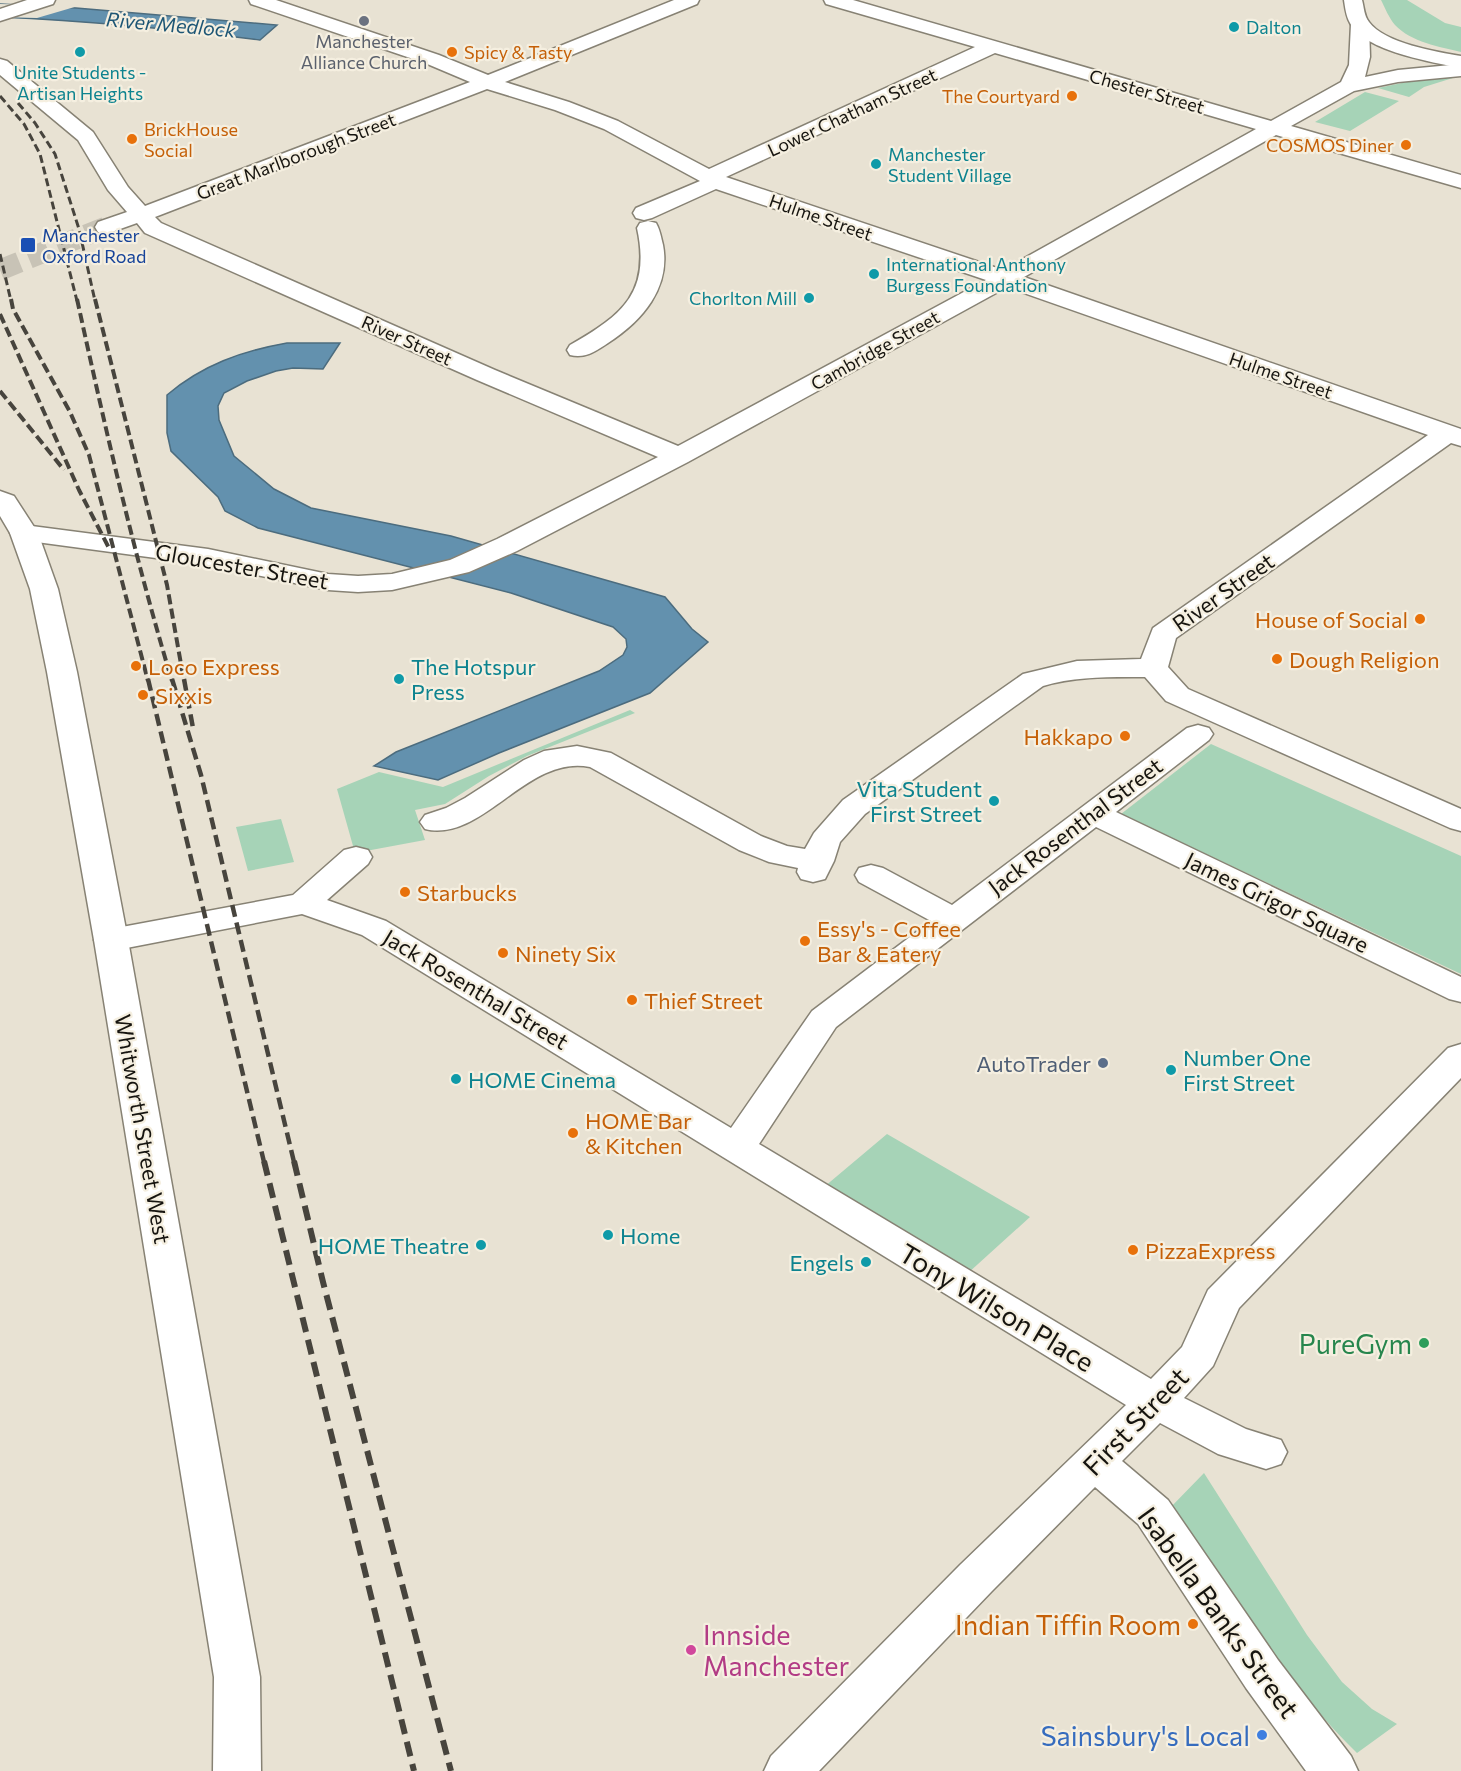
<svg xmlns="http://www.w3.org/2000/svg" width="1461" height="1771" viewBox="0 0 1461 1771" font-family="Commissioner,sans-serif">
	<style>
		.green { fill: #a6d3b7 }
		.water { fill: #6391ae; stroke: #4c6c7e; stroke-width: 1.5 }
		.pier { fill: #e8e2d3 }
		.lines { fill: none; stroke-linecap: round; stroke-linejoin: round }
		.minor-tunnel { stroke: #c8c3b6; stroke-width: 21; stroke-dasharray: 21 10; stroke-linecap: butt }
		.minor-casing { stroke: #878274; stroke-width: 3 }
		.major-casing { stroke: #878274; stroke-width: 3 }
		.highway-casing { stroke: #878274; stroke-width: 3 }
		.minor { fill: #fff; fill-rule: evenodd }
		.major { fill: #fff; fill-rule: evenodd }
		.highway { fill: #fff; fill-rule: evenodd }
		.rail-far3 { stroke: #47443d; stroke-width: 3; stroke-dasharray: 8 4; stroke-linecap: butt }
		.rail-far2 { stroke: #47443d; stroke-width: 4; stroke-dasharray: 10 4.5; stroke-linecap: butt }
		.rail-far1 { stroke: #47443d; stroke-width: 4.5; stroke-dasharray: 12 6; stroke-linecap: butt }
		.rail { stroke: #47443d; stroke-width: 6; stroke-dasharray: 15 8; stroke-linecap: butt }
		.worship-dot { fill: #6b7280; stroke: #f5efe0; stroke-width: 2 }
		.culture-dot { fill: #0f9aa8; stroke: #f5efe0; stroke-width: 2 }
		.food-dot { fill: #e8710a; stroke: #f5efe0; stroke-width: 2 }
		.transit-dot { fill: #1a4fb4; stroke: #f5efe0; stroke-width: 2 }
		.service-dot { fill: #5c6f8a; stroke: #f5efe0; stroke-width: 2 }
		.leisure-dot { fill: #2e9e5b; stroke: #f5efe0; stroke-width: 2 }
		.hotel-dot { fill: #d1479c; stroke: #f5efe0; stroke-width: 2 }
		.shop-dot { fill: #3f7fe0; stroke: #f5efe0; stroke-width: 2 }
		.labels { text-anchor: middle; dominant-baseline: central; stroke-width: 4.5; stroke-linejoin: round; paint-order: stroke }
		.far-culture-label { font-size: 18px; fill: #0d838f; stroke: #f5efe0; text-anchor: start }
		.far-worship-label { font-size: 18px; fill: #5b616d; stroke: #f5efe0 }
		.far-food-label { font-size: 18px; fill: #c56008; stroke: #f5efe0; text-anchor: start }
		.far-street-label { font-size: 18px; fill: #16140f; stroke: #f5efe0 }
		.far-transit-label { font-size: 18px; fill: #164399; stroke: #f5efe0; text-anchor: start }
		.far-water-label { font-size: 20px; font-style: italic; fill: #1e5675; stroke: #f5efe0 }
		.street-label { font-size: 22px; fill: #16140f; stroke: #f5efe0 }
		.food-label { font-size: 22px; fill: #c56008; stroke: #f5efe0; text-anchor: start }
		.culture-label { font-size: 22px; fill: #0d838f; stroke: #f5efe0; text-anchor: start }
		.service-label { font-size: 22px; fill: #4e5e75; stroke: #f5efe0; text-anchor: end }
		.near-street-label { font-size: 27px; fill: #16140f; stroke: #f5efe0 }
		.near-leisure-label { font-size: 27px; fill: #27864d; stroke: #f5efe0; text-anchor: end }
		.near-food-label { font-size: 27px; fill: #c56008; stroke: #f5efe0; text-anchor: end }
		.near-hotel-label { font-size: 27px; fill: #b23c85; stroke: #f5efe0; text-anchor: start }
		.near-shop-label { font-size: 27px; fill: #366cbe; stroke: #f5efe0; text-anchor: end }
	</style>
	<rect width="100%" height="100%" fill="#e8e2d3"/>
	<!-- green -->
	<path class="green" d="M1381,0H1407L1445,23L1461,27V52C1440,47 1411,42 1395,25C1389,18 1385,8 1381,0Z
		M1456,77L1424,87L1409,97L1378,88L1421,79Z
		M1365,92L1399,101L1350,131L1315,122Z
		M630,710L635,713L527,756L489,776L445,804L415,810L425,840L355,853L337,789L379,772L443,787Z
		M1211,744L1461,856V974L1121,814Z
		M281,819L294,862L248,871L236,827Z
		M887,1134L1030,1217L967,1274L824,1187Z
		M1204,1473L1307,1635L1342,1682L1372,1709L1397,1724L1357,1753C1284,1681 1228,1592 1169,1509Z"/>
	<!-- water -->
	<path class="water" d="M0,4L76,8L277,25L260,40C174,29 87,21 0,17Z
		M287,343H340L323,369L293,368L276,371L247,381L224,393L218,406L219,420L234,456L274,489L311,508L451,536L665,597L692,629L708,642L650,693L499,753L438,780L374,766L396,752L599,671L623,655L627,647L626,639L613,627L511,593L258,528L225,511L218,497L171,451L167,433V395C202,365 242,351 287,343Z"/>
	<!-- pier -->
	<path class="pier" d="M0,4L78,6L37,18L0,17Z"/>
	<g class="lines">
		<!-- minor-tunnel -->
		<path class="minor-tunnel" d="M0,270L106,227"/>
		<!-- minor casing -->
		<g class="minor-casing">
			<path id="minor" d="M249,0H276L439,55L488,75L674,0H699L697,4L505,82L569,102L618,121L709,169L975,47L826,4L824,0H853L1271,121L1341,82L1349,65L1351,24L1353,20H1367L1369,24L1370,57L1365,77L1398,70L1461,64V76L1398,82L1354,91L1291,126L1461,175V188L1276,135L1024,277L1461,429V446L1451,443L1176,638L1168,667L1188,689L1461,809V831L1450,828L1166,701L1145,677C1111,677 1076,676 1043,686L865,814L840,842L834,861L825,879L813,882L801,879L797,872L798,868L769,862L739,850L590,767C527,754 483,843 425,829L420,822L425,815L446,808L465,798L524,760L544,751L577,746L611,753L761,836L787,846L805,849L814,833L843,800L1023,674L1077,661L1141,659L1153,628L1428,435L1007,287L688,462L517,551L469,572L392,590L358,592L328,590L208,565L14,539L10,533L14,527L24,525L208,549L328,574L358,576L392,574L450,560L497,539L658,457L477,380L145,233L137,223L106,234L98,232L95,227L98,222L127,212L108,190L78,140L0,75V59L7,61L93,132L128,187L145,206L470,82L425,63L251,4ZM995,53L1256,129L1003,270L726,177ZM487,89L555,110L604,129L700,181L636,208L633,213L636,218L644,220L652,218L716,189L986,280L678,446L495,370L161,223L155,217Z
				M648,221L656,223C660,230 661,237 663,245C671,288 642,321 608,343C596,351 585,359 570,355L567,350L570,345C623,315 651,292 637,228L640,223Z
				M1198,725L1209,728L1213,734L1209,740L1116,812L1461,977V1002L1449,999L1096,827L836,1027L759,1144L1151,1379L1182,1347L1208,1290L1448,1048L1461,1044V1078L1239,1308L1213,1366L1184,1398L1246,1429L1281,1440L1287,1452L1281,1464L1266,1469L1218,1454L1160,1423L1122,1461L1168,1500L1278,1660L1351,1756L1358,1771H1306L1246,1688L1138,1524L1095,1487L992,1591L819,1771H764L771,1756L960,1565L1126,1405L362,935L302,914L111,951L99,948L94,940L99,932L111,929L293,895L344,850L356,847L368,850L372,857L368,864L327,900L386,921L731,1128L812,1011L931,921L859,882L855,875L859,868L871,865L883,868L952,905L1187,728Z"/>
		</g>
		<!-- major casing -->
		<g class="major-casing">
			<path id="major" d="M27,0H55L53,4L0,21V9Z
				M0,491L14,496L38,533L58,589L77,672L128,940L260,1677L261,1771H213L214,1677L94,940L47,672L30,589L10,533L0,516Z"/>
		</g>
		<!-- highway casing -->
		<g class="highway-casing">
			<path id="highway" d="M1344,0H1362C1364,7 1364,16 1369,22C1384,43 1437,52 1461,56V68C1432,62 1364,51 1350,23C1346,16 1345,7 1344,0Z"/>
		</g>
		<!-- minor -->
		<use href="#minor" class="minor"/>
		<!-- major -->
		<use href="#major" class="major"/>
		<!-- highway -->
		<use href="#highway" class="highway"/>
		<!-- rail-far3 -->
		<path class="rail-far3" d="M0,96L24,124L40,154L77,301
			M18,103L35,123L55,154L79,229L95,301
			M0,254L11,301"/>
		<!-- rail-far2 -->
		<path class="rail-far2" d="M11,299L13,309L70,412L89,455L148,681
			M77,299C105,427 134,555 172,681
			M95,299L167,585L184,681
			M0,314L79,490L110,550
			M0,391L64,470"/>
		<!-- rail-far1 -->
		<path class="rail-far1" d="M148,679L264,1162
			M172,679L201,775L294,1162
			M184,679L193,728"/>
		<!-- rail -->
		<path class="rail" d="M264,1161L414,1771
			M294,1161L323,1282L451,1771"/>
	</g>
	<!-- markers -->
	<circle class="worship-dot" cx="364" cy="21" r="6"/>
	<g class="culture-dot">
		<circle cx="1234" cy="27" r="6"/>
		<circle cx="80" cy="52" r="6"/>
		<circle cx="876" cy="164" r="6"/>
		<circle cx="874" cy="274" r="6"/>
		<circle cx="809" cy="298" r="6"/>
		<circle cx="399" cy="679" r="6"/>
		<circle cx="994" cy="801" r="6"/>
		<circle cx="1171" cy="1070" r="6"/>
		<circle cx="456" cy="1079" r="6"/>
		<circle cx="608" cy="1235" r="6"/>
		<circle cx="481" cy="1245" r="6"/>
		<circle cx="866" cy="1262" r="6"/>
	</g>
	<g class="food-dot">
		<circle cx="452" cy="52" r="6"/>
		<circle cx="1072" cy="96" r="6"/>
		<circle cx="132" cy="139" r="6"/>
		<circle cx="1406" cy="145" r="6"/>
		<circle cx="1420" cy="619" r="6"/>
		<circle cx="1277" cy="659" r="6"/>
		<circle cx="136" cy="666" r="6"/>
		<circle cx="143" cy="695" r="6"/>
		<circle cx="1125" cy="736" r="6"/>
		<circle cx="405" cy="892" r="6"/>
		<circle cx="805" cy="941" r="6"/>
		<circle cx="503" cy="953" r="6"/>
		<circle cx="632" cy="1000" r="6"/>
		<circle cx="573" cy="1133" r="6"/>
		<circle cx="1133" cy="1250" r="6"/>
		<circle cx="1193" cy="1624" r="6"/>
	</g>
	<rect class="transit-dot" x="20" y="237" width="16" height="16" rx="3"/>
	<circle class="service-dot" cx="1103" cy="1063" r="6"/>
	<circle class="leisure-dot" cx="1424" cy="1343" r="6"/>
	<circle class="hotel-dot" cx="691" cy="1650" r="6"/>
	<circle class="shop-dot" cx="1262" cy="1735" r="6"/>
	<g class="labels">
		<!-- far-culture labels -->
		<g class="far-culture-label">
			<text x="1246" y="27">Dalton</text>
			<text x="80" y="72" text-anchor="middle">Unite Students -<tspan x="80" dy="21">Artisan Heights</tspan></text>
			<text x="888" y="154">Manchester<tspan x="888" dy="21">Student Village</tspan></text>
			<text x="886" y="264">International Anthony<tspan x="886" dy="21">Burgess Foundation</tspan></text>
			<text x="797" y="298" text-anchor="end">Chorlton Mill</text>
		</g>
		<!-- far-worship labels -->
		<g class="far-worship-label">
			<text x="364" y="41">Manchester<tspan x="364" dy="21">Alliance Church</tspan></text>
		</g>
		<!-- far-food labels -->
		<g class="far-food-label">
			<text x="464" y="52">Spicy &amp; Tasty</text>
			<text x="1060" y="96" text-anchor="end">The Courtyard</text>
			<text x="144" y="129">BrickHouse<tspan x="144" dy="21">Social</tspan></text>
			<text x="1394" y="145" text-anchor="end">COSMOS Diner</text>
		</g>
		<!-- far-street labels -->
		<g class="far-street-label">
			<text transform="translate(1147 91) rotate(16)">Chester Street</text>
			<text transform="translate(852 112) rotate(-25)">Lower Chatham Street</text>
			<text transform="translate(296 156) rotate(-21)">Great Marlborough Street</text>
			<text transform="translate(821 217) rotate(19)">Hulme Street</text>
			<text transform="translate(407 340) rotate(24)">River Street</text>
			<text transform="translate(875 350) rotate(-29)">Cambridge Street</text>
			<text transform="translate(1281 375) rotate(19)">Hulme Street</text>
		</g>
		<!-- far-transit labels -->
		<g class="far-transit-label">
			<text x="42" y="235">Manchester<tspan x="42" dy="21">Oxford Road</tspan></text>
		</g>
		<!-- far-water labels -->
		<g class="far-water-label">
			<text transform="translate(171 24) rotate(5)">River Medlock</text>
		</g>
		<!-- street labels -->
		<g class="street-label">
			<text transform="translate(242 566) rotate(10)">Gloucester Street</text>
			<text transform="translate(1223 592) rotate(-35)">River Street</text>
			<text transform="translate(1075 826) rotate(-37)">Jack Rosenthal Street</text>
			<text transform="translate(1277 902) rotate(26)">James Grigor Square</text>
			<text transform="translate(476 989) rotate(31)">Jack Rosenthal Street</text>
			<text transform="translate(143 1129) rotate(80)">Whitworth Street West</text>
		</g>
		<!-- food labels -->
		<g class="food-label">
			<text x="1408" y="619" text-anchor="end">House of Social</text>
			<text x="1289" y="659">Dough Religion</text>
			<text x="148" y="666">Loco Express</text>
			<text x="155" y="695">Sixxis</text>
			<text x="1113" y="736" text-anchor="end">Hakkapo</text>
			<text x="417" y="892">Starbucks</text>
			<text x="817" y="928">Essy's - Coffee<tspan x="817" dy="25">Bar &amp; Eatery</tspan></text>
			<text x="515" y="953">Ninety Six</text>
			<text x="644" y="1000">Thief Street</text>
			<text x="585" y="1120">HOME Bar<tspan x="585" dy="25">&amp; Kitchen</tspan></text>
			<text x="1145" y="1250">PizzaExpress</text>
		</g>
		<!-- culture labels -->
		<g class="culture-label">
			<text x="411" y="666">The Hotspur<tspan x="411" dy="25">Press</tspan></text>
			<text x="982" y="788" text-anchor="end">Vita Student<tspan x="982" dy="25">First Street</tspan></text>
			<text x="1183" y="1057">Number One<tspan x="1183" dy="25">First Street</tspan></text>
			<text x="468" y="1079">HOME Cinema</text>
			<text x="620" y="1235">Home</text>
			<text x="469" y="1245" text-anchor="end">HOME Theatre</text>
			<text x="854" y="1262" text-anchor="end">Engels</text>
		</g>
		<!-- service labels -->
		<g class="service-label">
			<text x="1091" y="1063">AutoTrader</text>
		</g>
		<!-- near-street labels -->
		<g class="near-street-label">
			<text transform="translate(997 1307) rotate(31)">Tony Wilson Place</text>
			<text transform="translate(1135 1421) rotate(-46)">First Street</text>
			<text transform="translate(1219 1612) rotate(54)">Isabella Banks Street</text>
		</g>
		<!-- near-leisure labels -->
		<g class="near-leisure-label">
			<text x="1412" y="1343">PureGym</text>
		</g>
		<!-- near-food labels -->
		<g class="near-food-label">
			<text x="1181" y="1624">Indian Tiffin Room</text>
		</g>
		<!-- near-hotel labels -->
		<g class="near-hotel-label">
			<text x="703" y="1634">Innside<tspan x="703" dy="31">Manchester</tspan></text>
		</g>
		<!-- near-shop labels -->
		<g class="near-shop-label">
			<text x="1250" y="1735">Sainsbury's Local</text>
		</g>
	</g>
</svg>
